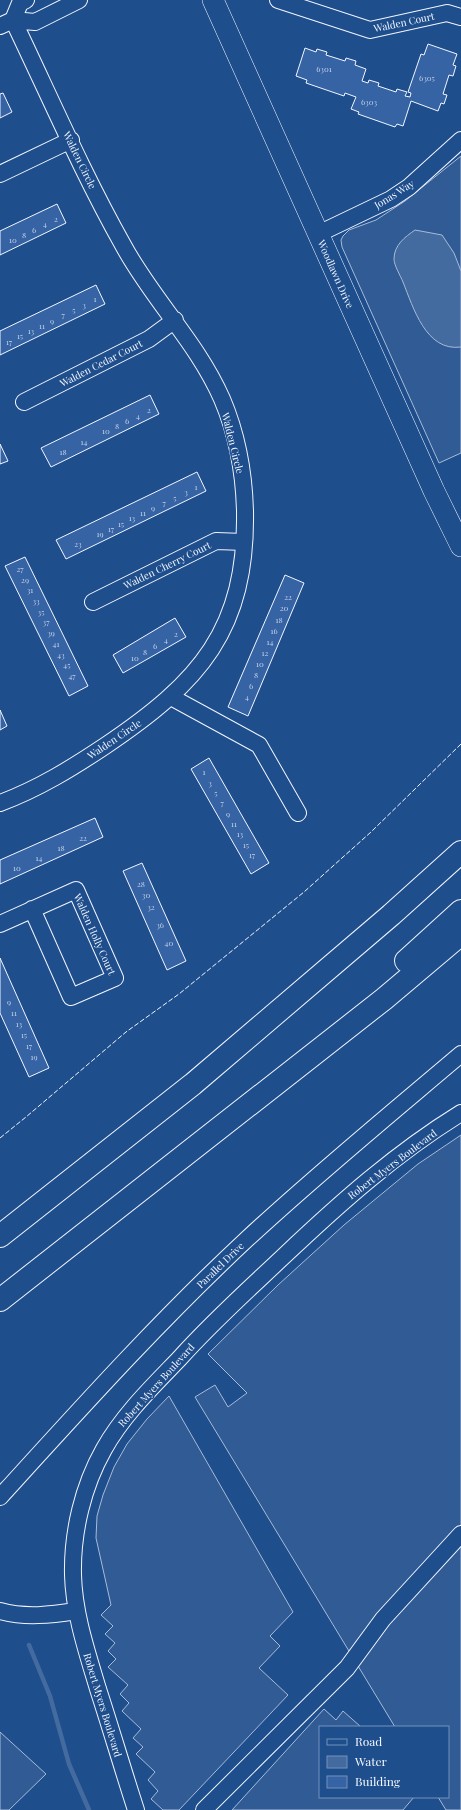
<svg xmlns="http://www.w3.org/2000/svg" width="461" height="1810" viewBox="0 0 461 1810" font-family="'Playfair Display',serif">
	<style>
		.built { fill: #305b95; stroke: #a8bbd7 }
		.water { fill: #446ba0; stroke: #a8bbd7 }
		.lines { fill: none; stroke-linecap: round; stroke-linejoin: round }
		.stream { stroke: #446ba0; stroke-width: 4.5 }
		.building { fill: #3563a3; stroke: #f2f6ff }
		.minor-casing { stroke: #f2f6ff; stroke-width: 18 }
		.major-casing { stroke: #f2f6ff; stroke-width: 22 }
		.highway-casing { stroke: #f2f6ff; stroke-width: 24 }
		.minor { stroke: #1f4e8c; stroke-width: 16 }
		.major { stroke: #1f4e8c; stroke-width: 21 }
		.highway { stroke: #1f4e8c; stroke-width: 22 }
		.fence { stroke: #f2f6ff; stroke-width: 1; stroke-dasharray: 5 2; stroke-linecap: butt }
		.labels { text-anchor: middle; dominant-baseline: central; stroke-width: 3; stroke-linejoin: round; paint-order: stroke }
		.number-label { font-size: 8px; fill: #c3d1e8 }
		.street-label { font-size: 10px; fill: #f2f6ff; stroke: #1f4e8c }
	</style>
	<rect width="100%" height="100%" fill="#1f4e8c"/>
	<!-- built -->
	<path class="built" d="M461,156V453L439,463L342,247L341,240L343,236L349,230L376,220L405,201Z
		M461,1135V1810H446L438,1797H448V1727H395L195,1397L215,1385L228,1407L247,1393L208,1354L278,1285L344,1225L418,1164Z
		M169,1396L293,1612L270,1636L280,1646L259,1668L288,1695L179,1810H163L151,1799L158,1791L148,1780L155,1772L136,1754L143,1747L133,1738L141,1729L122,1711L129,1703L120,1694L128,1685L108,1667L116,1659L108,1651L115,1643L105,1634L113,1626L101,1615L111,1605L96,1538L97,1516L103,1495L114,1467L127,1444L147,1419Z
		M324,1709L336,1720L343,1711L361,1727H320V1797H414L403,1810H232Z
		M0,1732L46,1774L9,1810H0Z"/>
	<!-- water -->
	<path class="water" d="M415,230L442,235L454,253L461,271V347C426,352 413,307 403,282C400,275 394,265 394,259C394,245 405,237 415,230Z"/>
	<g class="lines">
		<!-- stream -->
		<path class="stream" d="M29,1645L50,1696L69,1764L89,1810"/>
	</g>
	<!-- building -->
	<path class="building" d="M428,44L457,54L453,65L456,66L453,76L449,75L443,94L447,95L444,104L441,103L438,111L411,101L403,126L397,124L395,127L358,114L359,112L351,109L356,97L345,93L344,96L306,83L307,80L296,76L305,48L316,52L317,49L327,52L326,55L345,61L346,58L356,61L355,65L366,69L362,81L368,83L369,80L379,83L378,86L396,92L397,89L407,92L405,96L410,97L411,93L408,92L421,54L424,55Z
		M3,93L12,112L0,118V94Z
		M57,204L66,223L0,255V231Z
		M96,285L105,304L0,355V331Z
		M150,395L159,414L51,467L41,448Z
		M0,444L8,461L0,464Z
		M197,472L206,491L66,559L56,540Z
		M25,557L88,686L69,696L5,566Z
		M285,575L304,583L248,716L228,707Z
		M175,618L186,637L123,673L113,655Z
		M0,710L7,726L0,730Z
		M209,758L269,863L251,874L191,769Z
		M95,818L103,837L0,884V860Z
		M142,863L186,961L167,970L123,871Z
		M0,958L49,1068L29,1077L0,1013Z"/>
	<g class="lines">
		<!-- minor casing -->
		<g class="minor-casing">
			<path id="minor" d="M278,0L370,30L447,13L461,17
				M13,20L20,3L26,0
				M0,26L13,20L35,22L79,0
				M0,174L71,140
				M318,234L391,199L409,187L461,140
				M24,402L149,339L175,320
				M93,602L216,541L244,542
				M171,697L259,745L298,813
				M0,803C38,789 72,768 105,746C200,682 247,630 245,511C244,473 237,434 222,399C197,342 152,299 123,245C82,172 49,95 13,20
				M0,924L76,890L115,978L71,997L32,909
				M0,1497C80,1409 160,1320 247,1239C316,1175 389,1115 461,1054
				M0,1611C25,1618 51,1615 76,1611
				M136,1810C123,1770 111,1729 98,1689C87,1652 74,1614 73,1575C72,1532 83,1486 104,1449C123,1415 152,1387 179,1359C212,1322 249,1289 285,1255C340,1203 396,1153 461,1113
				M204,1810L347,1668L383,1619L461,1534"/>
		</g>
		<!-- major casing -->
		<g class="major-casing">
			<path id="major" d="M213,0L434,491L461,546"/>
		</g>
		<!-- highway casing -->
		<g class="highway-casing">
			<path id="highway" d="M406,961L461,911
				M0,1236L193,1084L391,915L461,852
				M0,1300L384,999L461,934"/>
		</g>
		<!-- minor -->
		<use href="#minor" class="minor"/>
		<!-- major -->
		<use href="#major" class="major"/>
		<!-- highway -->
		<use href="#highway" class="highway"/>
		<!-- fence -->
		<path class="fence" d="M0,1138L26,1117L126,1032L179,994L304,892L371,832L461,744"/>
	</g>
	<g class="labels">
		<!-- number labels -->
		<g class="number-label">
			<text x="324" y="68">6301</text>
			<text x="427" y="77">6305</text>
			<text x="369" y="101">6303</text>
			<text x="56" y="218">2</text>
			<text x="45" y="223">4</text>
			<text x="34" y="229">6</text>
			<text x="24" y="234">8</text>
			<text x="13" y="239">10</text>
			<text x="95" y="298">1</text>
			<text x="84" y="304">3</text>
			<text x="74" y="309">5</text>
			<text x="63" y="314">7</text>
			<text x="52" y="320">9</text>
			<text x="42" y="325">11</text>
			<text x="31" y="330">13</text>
			<text x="20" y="335">15</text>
			<text x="9" y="341">17</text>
			<text x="149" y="409">2</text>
			<text x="138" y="415">4</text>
			<text x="127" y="420">6</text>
			<text x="117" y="425">8</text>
			<text x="106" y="430">10</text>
			<text x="84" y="441">14</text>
			<text x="63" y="451">18</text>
			<text x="196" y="486">1</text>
			<text x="186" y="491">3</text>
			<text x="175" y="497">5</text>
			<text x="164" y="502">7</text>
			<text x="153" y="507">9</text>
			<text x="143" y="512">11</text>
			<text x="132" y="517">13</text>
			<text x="121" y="523">15</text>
			<text x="111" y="528">17</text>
			<text x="100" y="533">19</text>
			<text x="78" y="543">23</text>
			<text x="20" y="568">27</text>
			<text x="25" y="579">29</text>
			<text x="30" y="589">31</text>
			<text x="288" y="596">22</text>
			<text x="36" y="600">33</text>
			<text x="284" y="607">20</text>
			<text x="41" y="611">35</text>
			<text x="279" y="619">18</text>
			<text x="46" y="621">37</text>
			<text x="274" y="630">16</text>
			<text x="51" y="632">39</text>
			<text x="176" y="633">2</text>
			<text x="166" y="639">4</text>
			<text x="270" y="641">14</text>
			<text x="56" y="643">41</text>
			<text x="155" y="645">6</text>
			<text x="145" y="651">8</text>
			<text x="265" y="652">12</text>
			<text x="61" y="654">43</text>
			<text x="135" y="657">10</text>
			<text x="260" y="663">10</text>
			<text x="67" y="664">45</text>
			<text x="256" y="674">8</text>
			<text x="72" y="675">47</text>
			<text x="251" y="685">6</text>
			<text x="247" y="696">4</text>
			<text x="204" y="771">1</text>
			<text x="210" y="782">3</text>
			<text x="216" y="792">5</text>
			<text x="222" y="802">7</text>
			<text x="228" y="813">9</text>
			<text x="234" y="823">11</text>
			<text x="240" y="833">13</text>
			<text x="83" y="837">22</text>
			<text x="246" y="844">15</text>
			<text x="61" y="847">18</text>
			<text x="252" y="854">17</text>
			<text x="39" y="857">14</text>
			<text x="17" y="867">10</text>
			<text x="141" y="883">28</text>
			<text x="146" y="894">30</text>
			<text x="151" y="906">32</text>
			<text x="160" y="924">36</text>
			<text x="169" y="942">40</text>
			<text x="9" y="1001">9</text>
			<text x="14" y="1012">11</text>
			<text x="19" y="1023">13</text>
			<text x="24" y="1034">15</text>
			<text x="29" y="1045">17</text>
			<text x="34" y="1056">19</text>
		</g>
		<!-- street labels -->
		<g class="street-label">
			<text transform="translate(404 22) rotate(-12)">Walden Court</text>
			<text transform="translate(80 160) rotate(64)">Walden Circle</text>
			<text transform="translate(394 194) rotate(-32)">Jonas Way</text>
			<text transform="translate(336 274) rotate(66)">Woodlawn Drive</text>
			<text transform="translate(101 363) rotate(-27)">Walden Cedar Court</text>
			<text transform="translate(233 443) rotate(76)">Walden Circle</text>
			<text transform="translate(167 565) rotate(-26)">Walden Cherry Court</text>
			<text transform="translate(114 739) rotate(-34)">Walden Circle</text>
			<text transform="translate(95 934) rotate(66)">Walden Holly Court</text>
			<text transform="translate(392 1164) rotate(-37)">Robert Myers Boulevard</text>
			<text transform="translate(220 1265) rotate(-44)">Parallel Drive</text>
			<text transform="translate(156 1385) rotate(-48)">Robert Myers Boulevard</text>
			<text transform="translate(103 1705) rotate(73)">Robert Myers Boulevard</text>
		</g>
	</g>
	<!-- legend -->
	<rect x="319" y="1726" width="130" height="72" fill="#1f4e8c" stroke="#7391ba"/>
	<rect x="327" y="1739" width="20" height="6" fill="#1f4e8c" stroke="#7391ba"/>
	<text x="355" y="1746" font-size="12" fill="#f2f6ff">Road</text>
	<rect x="327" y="1756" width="20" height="12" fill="#446ba0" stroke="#7391ba"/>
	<text x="355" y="1766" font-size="12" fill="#f2f6ff">Water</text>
	<rect x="327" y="1776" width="20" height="12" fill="#3563a3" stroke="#7391ba"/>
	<text x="355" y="1786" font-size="12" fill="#f2f6ff">Building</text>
</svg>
